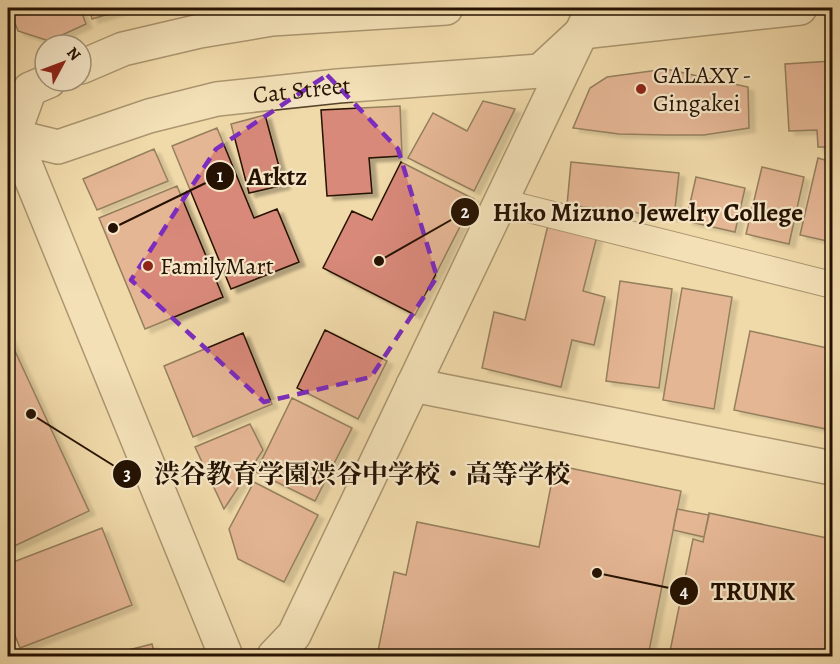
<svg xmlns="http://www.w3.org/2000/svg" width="840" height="664" viewBox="0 0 840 664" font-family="Alegreya,'Noto Serif JP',serif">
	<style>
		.building { fill: #d8897a; stroke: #251202; stroke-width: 1.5; filter: url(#shadow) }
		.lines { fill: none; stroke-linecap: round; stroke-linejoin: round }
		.lane-casing { stroke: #58442c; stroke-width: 28 }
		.street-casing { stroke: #58442c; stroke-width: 36 }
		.lane { stroke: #f6e7c8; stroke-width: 26 }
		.street { stroke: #f6e7c8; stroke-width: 33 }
		.marked { fill: none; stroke: #7b2cbf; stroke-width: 4.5; stroke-dasharray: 12 8; stroke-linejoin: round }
		.poi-dot { fill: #8f2418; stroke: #f6e7c8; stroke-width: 2 }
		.labels { text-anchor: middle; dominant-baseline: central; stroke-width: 4.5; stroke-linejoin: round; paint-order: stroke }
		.poi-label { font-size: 24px; fill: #251202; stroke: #f6e7c8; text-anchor: start }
		.street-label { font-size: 24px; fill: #251202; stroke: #f6e7c8 }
		.leader { fill: none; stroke: #251202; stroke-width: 2 }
		.callout-dot { fill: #251202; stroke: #f6e7c8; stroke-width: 2 }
		.mark-label { font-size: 18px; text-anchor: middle; font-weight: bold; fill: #fff }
		.callout-label { font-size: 26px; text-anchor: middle; font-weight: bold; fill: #251202; stroke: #f6e7c8; stroke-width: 4.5; stroke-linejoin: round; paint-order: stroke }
	</style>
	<defs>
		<filter id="shadow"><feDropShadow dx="6" dy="4" stdDeviation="1.5" flood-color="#0004"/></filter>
	</defs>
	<rect width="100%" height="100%" fill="#f1daaa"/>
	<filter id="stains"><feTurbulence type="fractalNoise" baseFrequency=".00333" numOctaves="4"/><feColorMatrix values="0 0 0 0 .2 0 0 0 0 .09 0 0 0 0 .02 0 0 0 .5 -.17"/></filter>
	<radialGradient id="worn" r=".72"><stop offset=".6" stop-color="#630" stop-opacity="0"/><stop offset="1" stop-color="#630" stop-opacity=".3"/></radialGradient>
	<!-- building -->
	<path class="building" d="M9,8H80L86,24L49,41L18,31Z
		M89,8H129L92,19Z
		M832,61V147H818L817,130L789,131L785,64Z
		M666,69L748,87L749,128L704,135H666L619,134L573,128L590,88L607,77Z
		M483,101L515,109L474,191L408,158L433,113L467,131Z
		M400,106L402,156L369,158L372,193L327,196L321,110Z
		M265,115L284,185L249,193L231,124Z
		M217,128L254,218L277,209L299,262L231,289L172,146Z
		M154,149L168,181L97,210L83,179Z
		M818,158L832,162V242L800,235Z
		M401,162L474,199L415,315L323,268L352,211L372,220Z
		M571,162L679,173L674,217L567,205Z
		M762,167L804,177L789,244L746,234Z
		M696,177L745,188L735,232L686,221Z
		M177,186L223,297L145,329L99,218Z
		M548,225L597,236L583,291L605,297L594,345L572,340L561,387L482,368L494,312L525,320Z
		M620,281L672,289L659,388L606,381Z
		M682,288L732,297L714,409L663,400Z
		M325,330L387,361L358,419L297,388Z
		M750,331L832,349V398L826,429L734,410Z
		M243,333L272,404L193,437L164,366Z
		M8,336L89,511L8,549Z
		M292,398L352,428L315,501L256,472Z
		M250,424L263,450L224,509L195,447Z
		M555,465L681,491L648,656H377L394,572L406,575L417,522L539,547Z
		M254,482L318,515L284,582L238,559L229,529Z
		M677,509L709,515L704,537L673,530Z
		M709,513L832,539V656H669L693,539L703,542Z
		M102,528L132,605L20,648L8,618V564Z
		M152,644L155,656H105Z"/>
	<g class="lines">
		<!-- lane casing -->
		<g class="lane-casing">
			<path id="lane" d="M501,202L832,285"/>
		</g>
		<!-- street casing -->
		<g class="street-casing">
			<g id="street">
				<path d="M81,67L123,49L200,31L272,19L446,8"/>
				<path d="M8,122L226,656"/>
				<path d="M13,136L30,89L49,81"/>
				<path id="s1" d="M8,138L13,136L58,147L149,116L217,99L338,86L540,71L582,32L800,8"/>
				<path d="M413,385L832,468"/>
				<path d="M274,656L294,635L593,8"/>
			</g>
		</g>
		<!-- lane -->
		<use href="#lane" class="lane"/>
		<!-- street -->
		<use href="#street" class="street"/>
	</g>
	<!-- marked area -->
	<path d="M0 0H840V664H0ZM327,75L398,149L437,277L371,377L264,402L131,280L216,149Z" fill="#f1daaa" fill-opacity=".55" fill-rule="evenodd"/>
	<path class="marked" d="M327,75L398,149L437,277L371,377L264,402L131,280L216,149Z"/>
	<!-- markers -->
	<g class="poi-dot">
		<circle cx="641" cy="89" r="6"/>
		<circle cx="148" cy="266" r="6"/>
	</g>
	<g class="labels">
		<!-- poi labels -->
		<g class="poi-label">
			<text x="653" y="75">GALAXY -<tspan x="653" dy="28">Gingakei</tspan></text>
			<text x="160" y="266">FamilyMart</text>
		</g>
		<!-- street labels -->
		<g class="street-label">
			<text stroke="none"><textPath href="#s1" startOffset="303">Cat Street</textPath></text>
		</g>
	</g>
	<!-- callouts -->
	<path class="leader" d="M113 228L220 176M379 261L465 212M31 414L127 474M597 573L684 591"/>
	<g class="callout-dot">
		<circle cx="113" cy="228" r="6"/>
		<circle cx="379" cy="261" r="6"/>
		<circle cx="31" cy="414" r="6"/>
		<circle cx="597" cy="573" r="6"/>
		<circle cx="220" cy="176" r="15"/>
		<circle cx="465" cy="212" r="15"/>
		<circle cx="127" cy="474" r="15"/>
		<circle cx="684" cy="591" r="15"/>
	</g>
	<g class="mark-label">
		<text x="220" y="182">1</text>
		<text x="465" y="218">2</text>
		<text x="127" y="480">3</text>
		<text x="684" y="597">4</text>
	</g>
	<g class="callout-label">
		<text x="277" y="185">Arktz</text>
		<text x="648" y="221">Hiko Mizuno Jewelry College</text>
		<text x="362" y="483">渋谷教育学園渋谷中学校・高等学校</text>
		<text x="753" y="600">TRUNK</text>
	</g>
	<!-- margin -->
	<rect width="840" height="664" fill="none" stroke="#f1daaa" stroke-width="30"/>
	<rect x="9" y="9" width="822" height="646" fill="none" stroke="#251202" stroke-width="3"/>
	<rect x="15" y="15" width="810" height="634" fill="none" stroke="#251202" stroke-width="1.5"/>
	<!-- north arrow -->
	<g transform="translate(63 63) rotate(49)"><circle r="28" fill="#f6e7c8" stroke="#a29279" stroke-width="1.5"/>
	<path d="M0-4.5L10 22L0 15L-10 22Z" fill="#8f2418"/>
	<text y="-9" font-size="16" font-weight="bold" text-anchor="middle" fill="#251202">N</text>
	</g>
	<rect width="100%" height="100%" filter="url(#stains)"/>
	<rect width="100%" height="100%" fill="url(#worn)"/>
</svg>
